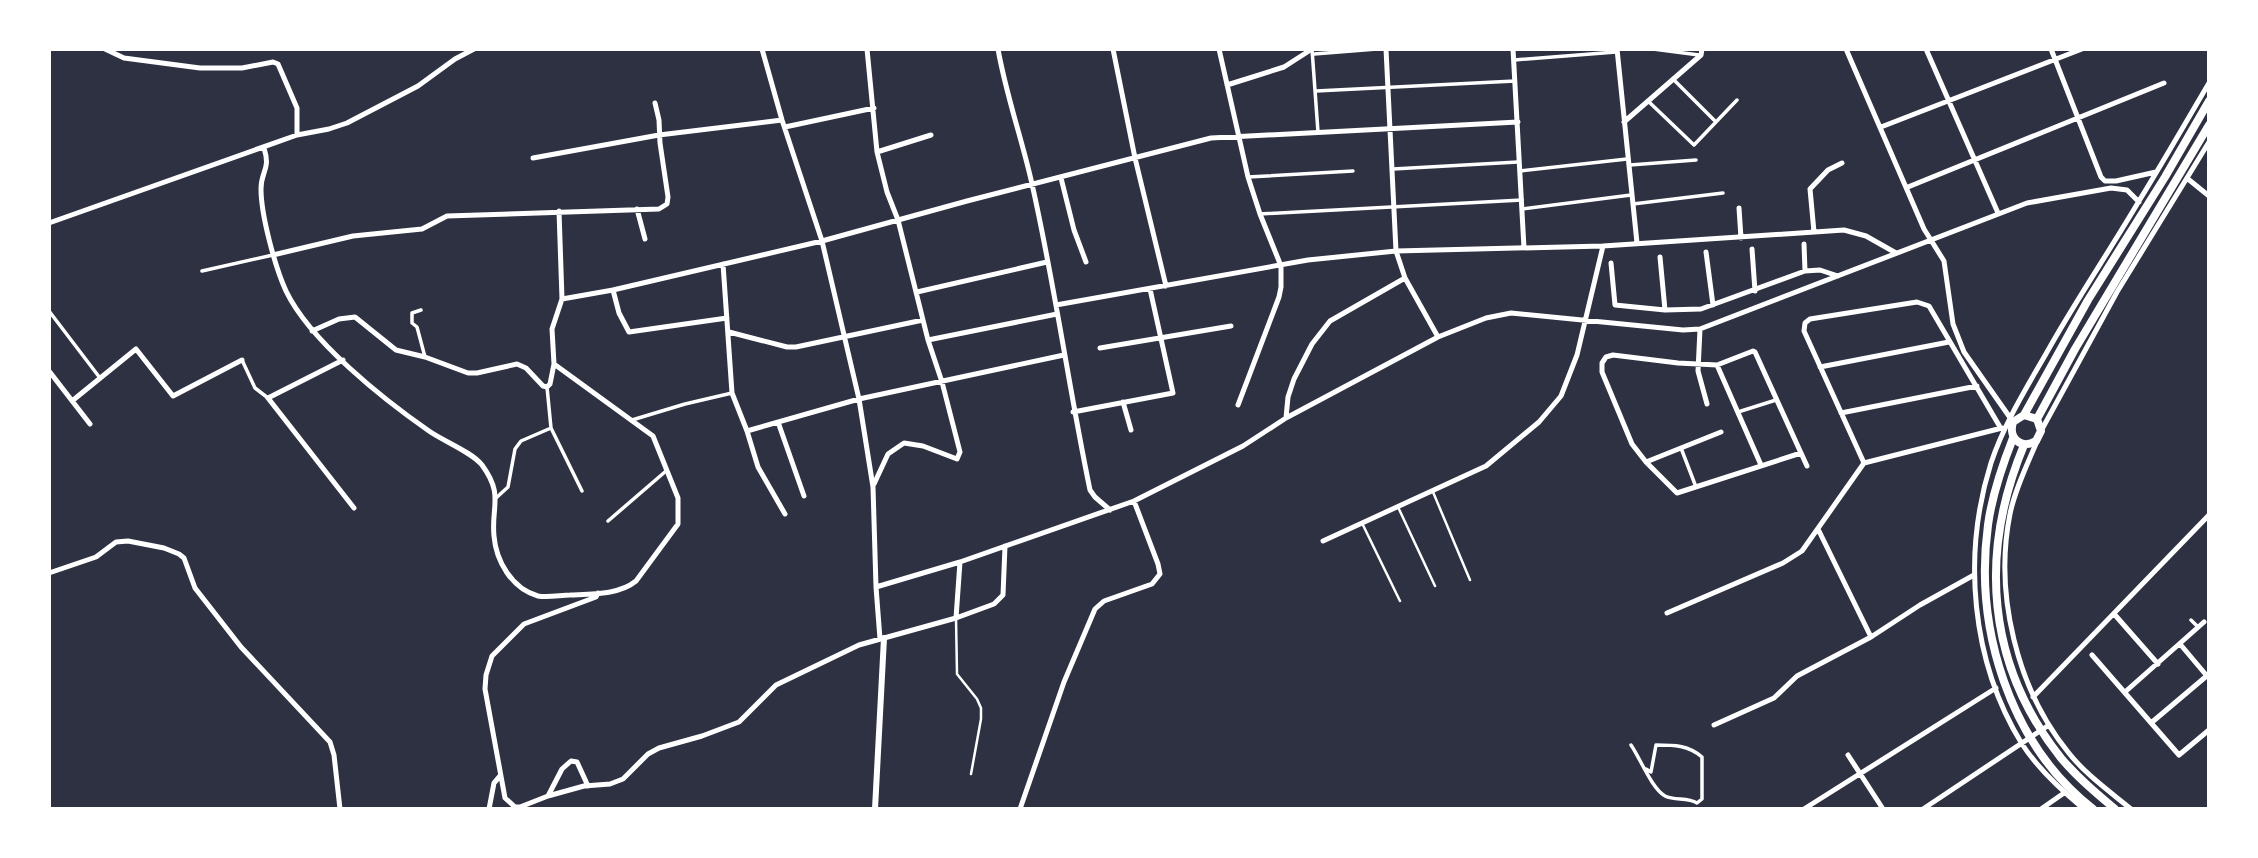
<svg xmlns="http://www.w3.org/2000/svg" width="2258" height="858" viewBox="0 0 2258 858" font-family="Rubik,sans-serif">
	<style>
		.lines { fill: none; stroke-linecap: round; stroke-linejoin: round }
		.service { stroke: #fff; stroke-width: 2.5 }
		.pedestrian { stroke: #fff; stroke-width: 3.5 }
		.minor { stroke: #fff; stroke-width: 5 }
		.tertiary { stroke: #fff; stroke-width: 6 }
		.primary { stroke: #fff; stroke-width: 8 }
	</style>
	<rect width="100%" height="100%" fill="#2d3142"/>
	<g class="lines">
		<!-- service -->
		<path class="service" d="M1433,492L1470,580
			M1398,507L1435,586
			M1362,523L1400,601
			M956,618L957,674L977,699L981,708V719L971,774"/>
		<!-- pedestrian -->
		<path class="pedestrian" d="M1312,49L1318,132
			M1653,49L1699,55
			M1314,54L1377,49
			M1514,60L1616,52
			M1673,79L1716,122
			M1316,91L1515,81
			M1648,101L1694,145L1737,100
			M1630,165L1696,160
			M1393,169L1518,162
			M1520,171L1627,159
			M1248,177L1353,171
			M1633,204L1723,193
			M1522,209L1631,195
			M1260,214L1522,200
			M202,271L273,255
			M421,310L412,313V323L417,327L425,357
			M49,311L100,378
			M242,360L255,388L268,398
			M547,387L551,428L582,491
			M1738,412L1776,400
			M632,420L685,404L732,393
			M1681,448L1696,487
			M496,498L508,487L515,449L521,441L551,428
			M608,521L666,471
			M2191,620L2198,627
			M1631,745C1640,758 1652,789 1665,796C1675,801 1687,797 1697,803L1702,799V757C1688,745 1674,745 1656,745L1651,772L1646,769"/>
		<!-- minor -->
		<path class="minor" d="M105,49L124,58L200,68H242L273,62L278,64L297,108V135
			M762,49L782,120L822,241L859,399L873,487L876,587L880,639
			M867,49L877,152L887,192L898,220L928,340L942,382L960,452L957,459L923,446L904,443L888,454L874,484
			M998,49C1006,95 1022,139 1032,184C1055,286 1069,389 1090,490L1095,497L1110,510
			M1113,49L1135,158L1166,286
			M1219,49L1248,177L1260,214L1281,266V287L1279,297L1238,405
			M1386,49L1396,251L1405,278L1438,337
			M1513,49L1524,248
			M1617,49L1637,243
			M1846,49L1924,229L1944,261L1953,324L1964,352L2011,419
			M1926,49L1998,213
			M2051,49L2101,177L2105,181H2116L2156,172
			M1227,85L1284,67L1312,49
			M1624,122L1701,55L1702,49
			M785,127L874,108
			M1881,127L2082,49
			M264,148C271,170 261,170 261,189C261,215 275,267 286,291C310,341 383,399 429,431C443,441 472,452 482,465C504,495 491,506 494,536C496,561 512,589 538,596C548,598 561,595 570,595C591,594 619,595 636,581L678,524V498L653,436L554,364L552,329L562,299L559,211
			M877,152L931,135
			M533,158L659,135L782,120
			M1061,178L1074,230L1086,262
			M2188,179L2209,196
			M1908,187L2164,83
			M1739,208L1741,238
			M637,209L645,239
			M49,223L297,135L329,129L347,123L418,86L455,59L474,49
			M1814,232L1810,189L1828,170L1842,163
			M1804,244L1805,271
			M1752,249L1755,291
			M1706,252L1713,305
			M273,255L353,236L422,229L447,216L659,209L667,204L668,197L660,143L659,120L655,103
			M1660,257L1665,310
			M1611,263L1615,305L1665,310L1701,309L1805,271L1820,270L1838,276
			M723,264L732,393L747,431L758,467L785,514
			M613,290L619,313L629,332L727,318
			M917,292L1047,262
			M562,299L613,290L822,241L967,201L1211,138L1518,122
			M1056,305L1308,260L1396,251L1603,246L1844,230L1866,236L1896,253
			M1700,329L1698,371L1707,404
			M312,331L339,319L355,317L396,350L425,357L468,373H477L517,364L526,368L543,386L547,387L550,384L554,364
			M729,332L787,347H796L923,320
			M928,340L1057,314
			M1100,348L1231,326
			M343,360L268,398L354,508
			M1717,365L1761,465
			M1820,367L1949,342
			M49,371L90,424
			M72,401L136,349L173,396L242,360
			M1123,402L1131,430
			M1073,412L1173,393L1150,289
			M1841,413L1977,386
			M1286,418L1288,397L1294,379L1312,344L1330,321L1405,278
			M778,422L804,496
			M747,431L859,399L1064,355
			M2041,431L2117,292L2209,142
			M2038,439C2028,463 2015,489 2010,514C1994,594 2017,689 2068,752C2085,774 2109,791 2131,809
			M1801,453L1677,493L1646,462L1632,444L1602,372V363L1606,357L1613,355L1678,363L1717,365L1753,351L1755,352L1801,453L1807,466
			M1646,462L1721,432
			M1864,463L1804,331L1805,323L1810,319L1917,302L1929,306L2000,427
			M1818,529L1871,637
			M1323,541L1486,466L1539,422L1561,396L1577,355L1603,246
			M49,573L96,557L116,542L128,541L164,548L179,554L184,558L195,588L241,647L330,742L334,755L340,809
			M876,587L960,562L1134,501L1243,446L1286,418L1438,337L1486,318L1511,313L1683,330L1700,329L2027,203L2111,188L2127,190L2139,202
			M598,593L596,597L524,624L492,656L486,675L485,689L505,798L515,807H520L548,796L584,786L610,784L623,779L648,754L659,748L702,736L739,722L776,685L859,645L956,618L994,604L1003,595L1005,546
			M1667,613L1783,563L1802,551L1864,463L2002,428
			M2115,615L2158,664
			M956,618L960,562
			M2180,644L2207,676
			M2092,655L2179,755L2209,730
			M2125,692L2204,622
			M2033,697L2209,515
			M2151,723L2209,674
			M1714,725L1774,698L1797,676L1871,637L1920,605L1974,575
			M1848,755L1883,809
			M548,796L562,769L571,761L577,762L588,786
			M489,809L494,783L500,776
			M1020,809L1064,682L1095,609L1104,601L1152,584L1160,574L1158,564L1134,501
			M1804,809L1996,688
			M1923,809L2049,725
			M2041,809L2064,793
			M2084,809C2061,790 2038,769 2022,744C1971,661 1962,555 1991,463C2005,421 2029,384 2051,345C2079,296 2110,250 2139,201C2163,162 2186,122 2209,83"/>
		<!-- tertiary -->
		<path class="tertiary" d="M875,809L884,638"/>
		<!-- primary -->
		<path class="primary" d="M2024,415L2037,419L2041,431L2036,441C2021,450 2008,438 2013,422L2024,415L2088,300L2165,177L2209,101
			M2037,419L2075,349L2209,125
			M2013,438C2002,466 1992,495 1988,525C1974,628 2009,743 2093,809
			M2024,445C1979,553 1986,664 2061,758C2077,777 2096,793 2115,809"/>
	</g>
	<!-- border -->
	<rect width="2258" height="858" fill="none" stroke="#ffffff" stroke-width="102"/>
</svg>
